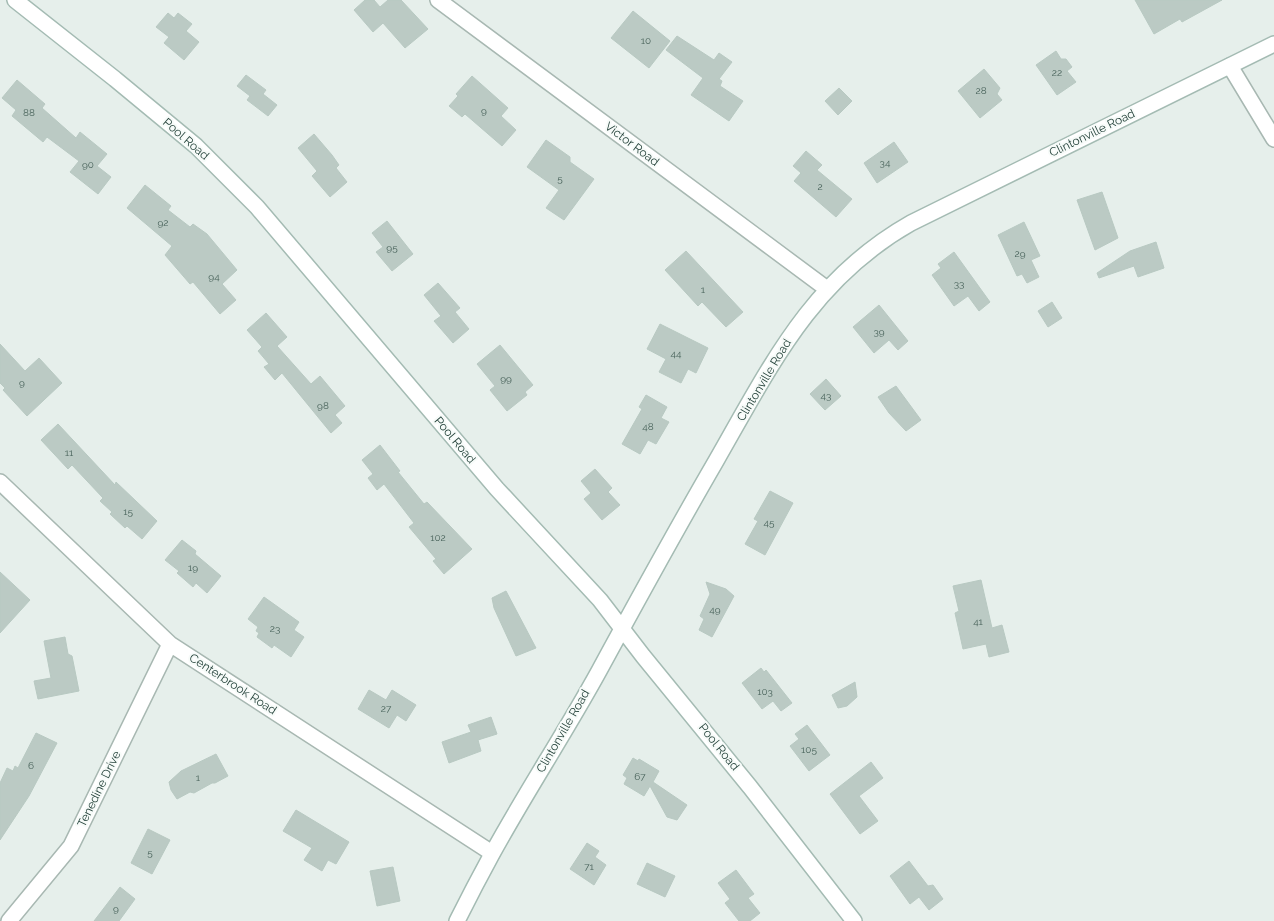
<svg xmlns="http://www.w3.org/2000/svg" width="1274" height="921" viewBox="0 0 1274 921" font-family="Raleway,sans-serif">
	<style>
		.building { fill: #bbcac4; stroke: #b8c9c2 }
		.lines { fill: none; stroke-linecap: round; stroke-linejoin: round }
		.street-casing { stroke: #a8b8b2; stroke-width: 18 }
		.secondary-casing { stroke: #a4bbb3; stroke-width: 18 }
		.street { stroke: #fff; stroke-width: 15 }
		.secondary { stroke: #fff; stroke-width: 15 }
		.labels { text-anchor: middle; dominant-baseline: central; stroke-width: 4; stroke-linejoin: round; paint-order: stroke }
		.number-label { font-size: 10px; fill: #4a645c }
		.street-label { font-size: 12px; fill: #24423a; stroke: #f7fbf9 }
	</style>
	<rect width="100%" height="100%" fill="#e6efeb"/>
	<!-- building -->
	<path class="building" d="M365,0H374L380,7L388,0H401L428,29L405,48L383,23L373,32L354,10Z
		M1135,0H1222L1182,22L1180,19L1154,34Z
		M633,11L670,41L649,68L611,38Z
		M168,13L174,18L178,13L192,24L186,31L199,42L184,60L164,43L169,37L156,27Z
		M677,36L714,60L719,53L732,62L719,79L722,81L720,86L743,101L729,121L691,95L703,78L666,50Z
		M1056,51L1061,59H1066L1072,67L1067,71L1076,82L1057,95L1036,65Z
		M984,69L1000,88L997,94L1002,100L980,118L958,91Z
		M246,75L266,90L263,94L277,105L268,116L247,100L250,96L237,86Z
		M472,76L508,108L501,116L516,130L502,146L465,114L462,117L449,106L458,96L456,94Z
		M17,80L45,104L42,108L76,138L80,132L107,154L97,166L111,177L98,194L70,172L79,161L47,137L43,142L12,116L16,110L2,98Z
		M839,88L852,101L838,115L825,101Z
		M314,134L332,155L339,165L336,168L347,182L330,197L312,176L317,171L298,148Z
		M546,140L570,157V162L594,179L564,220L546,208L559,190L527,167Z
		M894,142L908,162L877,183L864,163Z
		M806,151L822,165L817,170L852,199L836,217L794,181L801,173L793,166Z
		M145,185L171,206L168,210L190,227L193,224L207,234L237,270L222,284L236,300L220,314L193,282L190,284L165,255L172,246L127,208Z
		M1102,192L1118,238L1095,250L1077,200Z
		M387,221L413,254L392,271L376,252L383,247L372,233Z
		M1024,222L1040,256L1031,260L1039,277L1027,283L1022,274L1017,276L998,235Z
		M1156,242L1164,268L1138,277L1134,266L1099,278L1097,273L1130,251Z
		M686,251L743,312L726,327L702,302L698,306L665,270Z
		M954,252L990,302L979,311L968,296L954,306L932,275L941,268L938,264Z
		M438,283L460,308L455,312L469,329L453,343L434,321L441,316L424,295Z
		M1052,302L1062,318L1048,327L1038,311Z
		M879,305L908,341L898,350L889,340L874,353L853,327Z
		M266,313L287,337L277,346L311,384L320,376L345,406L335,415L342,423L331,433L282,373L275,380L264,367L269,364L258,351L262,347L247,330Z
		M660,324L708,348L696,373L688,369L681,383L659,372L666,359L647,349Z
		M0,344L25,371L39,358L62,383L27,416L3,390L5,388L0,383Z
		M500,345L533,385L525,392L527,395L507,411L490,390L495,386L477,364Z
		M826,379L841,396L825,410L810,394Z
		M896,386L921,420L906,431L889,413L878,397Z
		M646,395L667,407L661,418L669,422L656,444L648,440L640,454L622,444L642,409L639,407Z
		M58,424L115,485L116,482L157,521L142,539L127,526L125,528L110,514L112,512L100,501L103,498L72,465L68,469L41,440Z
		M380,445L400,471L398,472L424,504L427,502L472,549L444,574L433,561L436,559L409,527L414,523L384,484L377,490L368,478L373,474L362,460Z
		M595,469L612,488L608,492L620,505L602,520L584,499L591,493L581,481Z
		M770,491L793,503L765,555L745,544L758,521L754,519Z
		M182,540L196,551L195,554L221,576L207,593L196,583L193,587L177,573L179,571L165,560Z
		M0,572L30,600L0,633Z
		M981,580L992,628L1002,625L1009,652L989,657L986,644L963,649L955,613L959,611L953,586Z
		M706,582L726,589L734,596L712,637L699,630L704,619L700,616L710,594Z
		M506,591L536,648L516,656L494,608L492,598Z
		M264,597L299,622L294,630L304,637L291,657L274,645L272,648L257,637L259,633L256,631L258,627L248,619Z
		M65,637L68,654L72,656L79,691L38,699L34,681L51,678L44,641Z
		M761,668L764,672L766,670L792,703L781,711L773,701L762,709L742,683Z
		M855,682L857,697L847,706L838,708L832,695Z
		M369,690L386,700L392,690L416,705L406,721L397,715L389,728L358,709Z
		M491,717L497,734L478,740L481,751L449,763L442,742L471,732L468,725Z
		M807,725L830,755L809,771L790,746L799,739L795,734Z
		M36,733L57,743L29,796L0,840V783L7,768L13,771L15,766L18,768Z
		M216,754L228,776L215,783H212L194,793L190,792L177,799L171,790L169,782L181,771Z
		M633,758L638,761L639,759L659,771L653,782L687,805L677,820L667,817L650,786L644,796L624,784L627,778L623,775Z
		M871,762L883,778L859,796L878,821L860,834L830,794Z
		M296,810L349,842L336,864L328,860L322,871L304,860L312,848L283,831Z
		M148,829L170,840L152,874L131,863Z
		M587,843L599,851L595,857L606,865L594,885L570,869Z
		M909,861L928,886L933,885L943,899L929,910L919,897L910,904L890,876Z
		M647,863L675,876L665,897L637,884Z
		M393,867L400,901L377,906L370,871Z
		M736,870L754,894L748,898L760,913L750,921H739L725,903L730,899L718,883Z
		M120,887L135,899L119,921H94Z"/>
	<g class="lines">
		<!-- street casing -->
		<g class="street-casing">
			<path id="street" d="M438,0L827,289
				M1230,66L1274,139
				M0,482L170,644L492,853
				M9,921L71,846L170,644"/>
		</g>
		<!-- secondary casing -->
		<g class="secondary-casing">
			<path id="secondary" d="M15,0L115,79L196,146L257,207L497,489L600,600L643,656L750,787L854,921
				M457,921C468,899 480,876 492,854C526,792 565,733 599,671C637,601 676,530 716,461C771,365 812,279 911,223L1274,44"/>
		</g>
		<!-- street -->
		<use href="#street" class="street"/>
		<!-- secondary -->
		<use href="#secondary" class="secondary"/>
	</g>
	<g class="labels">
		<!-- number labels -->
		<g class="number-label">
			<text x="646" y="40">10</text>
			<text x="1057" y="72">22</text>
			<text x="981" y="90">28</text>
			<text x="484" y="110">9</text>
			<text x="29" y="112">88</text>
			<text x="885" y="162">34</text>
			<text x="88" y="164">90</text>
			<text x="560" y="178">5</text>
			<text x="820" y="186">2</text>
			<text x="163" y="222">92</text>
			<text x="392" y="247">95</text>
			<text x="1020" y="253">29</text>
			<text x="214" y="276">94</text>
			<text x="959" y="283">33</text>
			<text x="703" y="289">1</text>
			<text x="879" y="331">39</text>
			<text x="676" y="353">44</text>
			<text x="506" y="378">99</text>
			<text x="22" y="382">9</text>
			<text x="826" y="395">43</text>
			<text x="323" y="405">98</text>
			<text x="648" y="426">48</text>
			<text x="69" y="452">11</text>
			<text x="128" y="511">15</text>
			<text x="769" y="522">45</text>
			<text x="438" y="537">102</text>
			<text x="193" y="567">19</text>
			<text x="715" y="609">49</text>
			<text x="978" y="621">41</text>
			<text x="275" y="628">23</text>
			<text x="765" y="691">103</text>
			<text x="386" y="708">27</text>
			<text x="809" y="749">105</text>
			<text x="31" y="765">6</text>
			<text x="640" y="776">67</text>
			<text x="198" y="777">1</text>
			<text x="150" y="852">5</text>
			<text x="589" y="866">71</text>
			<text x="116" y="908">9</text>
		</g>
		<!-- street labels -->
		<g class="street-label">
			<text transform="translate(1092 133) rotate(-26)">Clintonville Road</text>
			<text transform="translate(186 139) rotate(41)">Pool Road</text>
			<text transform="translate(632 144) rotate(37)">Victor Road</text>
			<text transform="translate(764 380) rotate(-59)">Clintonville Road</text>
			<text transform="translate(455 440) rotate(50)">Pool Road</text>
			<text transform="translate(233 684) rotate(33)">Centerbrook Road</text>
			<text transform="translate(563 731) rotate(-60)">Clintonville Road</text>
			<text transform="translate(719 747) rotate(51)">Pool Road</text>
			<text transform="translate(99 789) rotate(-64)">Tenedine Drive</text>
		</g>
	</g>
</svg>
